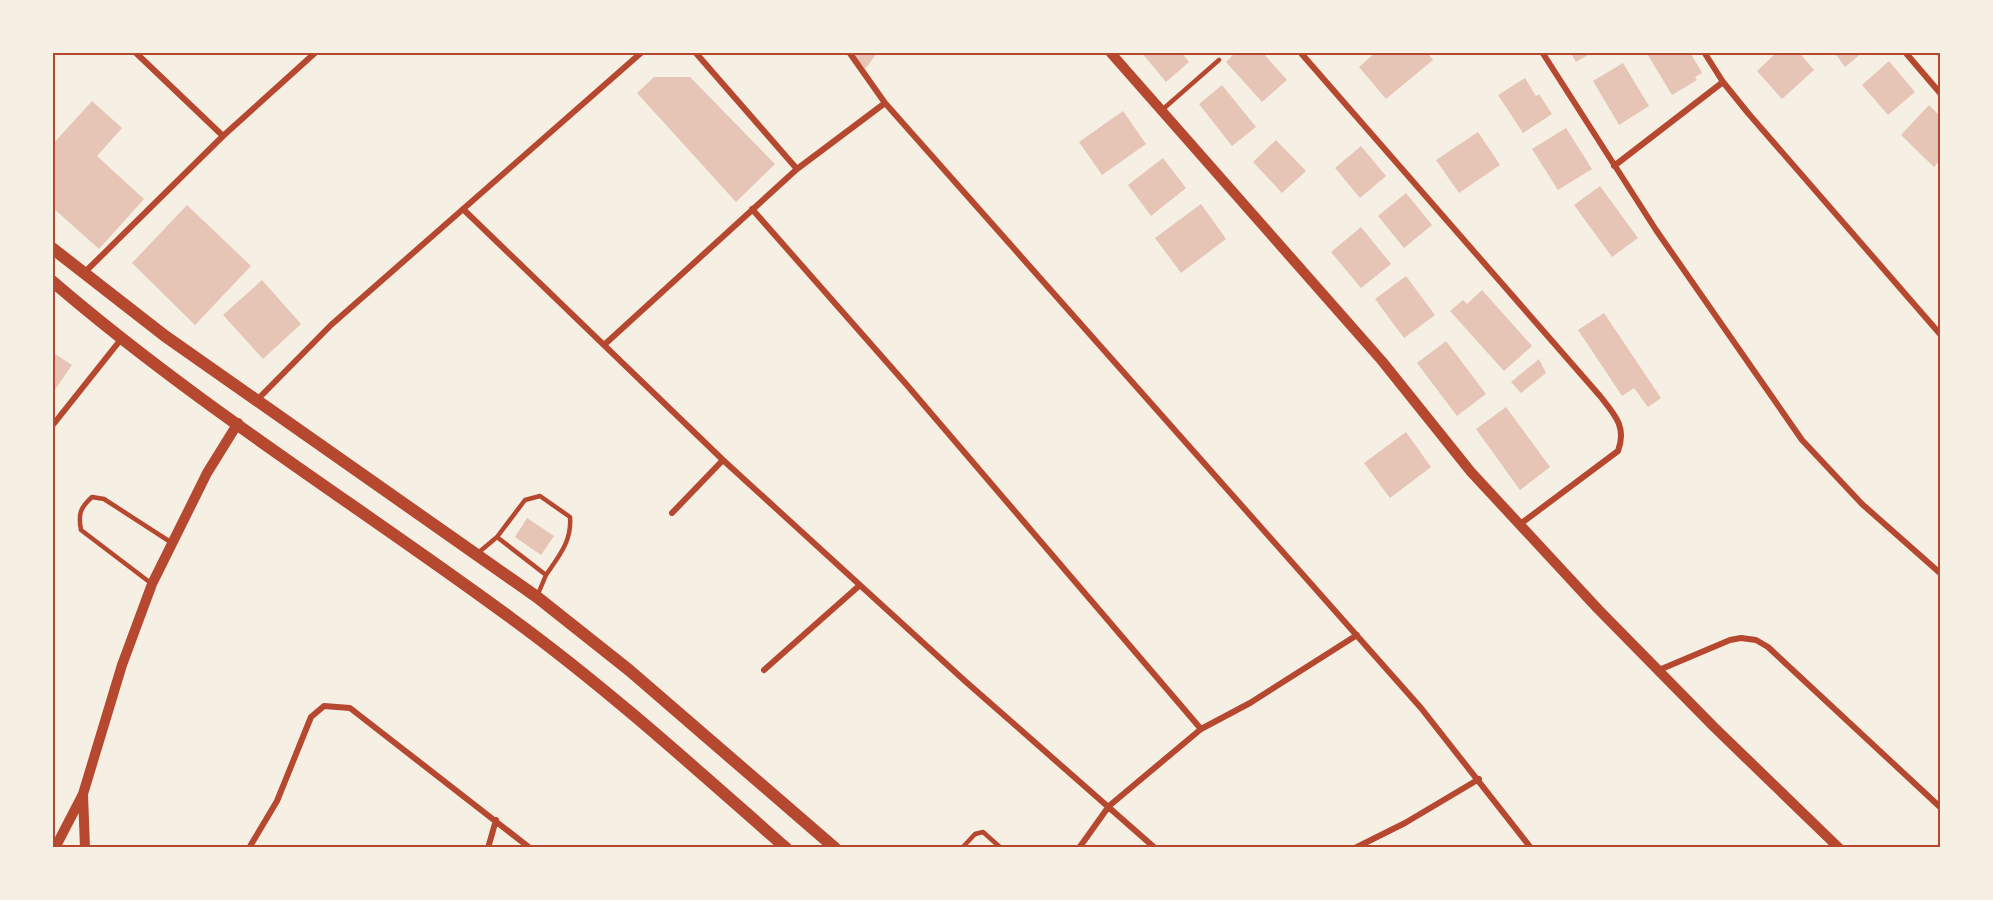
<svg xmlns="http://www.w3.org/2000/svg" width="1993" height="900" viewBox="0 0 1993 900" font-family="'Titillium Web',sans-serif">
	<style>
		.building { fill: #e6c5b7 }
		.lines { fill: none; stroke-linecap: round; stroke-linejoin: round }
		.service { stroke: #b5482f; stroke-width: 4.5 }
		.minor { stroke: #b5482f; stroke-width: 6 }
		.tertiary { stroke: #b5482f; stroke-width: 10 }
		.secondary { stroke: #b5482f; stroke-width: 12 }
		.neatline { fill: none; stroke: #b5482f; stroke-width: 2 }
	</style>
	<rect width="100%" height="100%" fill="#f6efe4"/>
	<!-- building -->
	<path class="building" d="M852,52H878L865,69Z
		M1141,52H1181L1189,62L1166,82Z
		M1236,52H1262L1287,80L1262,102L1226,62Z
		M1376,52H1427L1433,60L1386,99L1359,67Z
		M1570,52H1593L1576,62Z
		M1646,52H1690L1702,73L1695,77L1697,80L1672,95Z
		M1777,52H1799L1814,70L1782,99L1757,71Z
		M1834,52H1863L1845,67Z
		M1889,61L1915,92L1888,115L1862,85Z
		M1623,63L1649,106L1619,125L1593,81Z
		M654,77H690L775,164L736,202L637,93Z
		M1525,78L1536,96L1539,94L1552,114L1523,133L1498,95Z
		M1222,85L1256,127L1232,146L1199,104Z
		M92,101L122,128L97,156L144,199L99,249L52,207V145Z
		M1929,105L1940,116V160L1934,167L1901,135Z
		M1123,111L1146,144L1102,175L1079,142Z
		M1566,128L1592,169L1558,190L1532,149Z
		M1478,132L1500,165L1459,193L1436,160Z
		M1276,140L1306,171L1282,193L1253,162Z
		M1361,146L1386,176L1360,198L1335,168Z
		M1163,158L1186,188L1151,216L1128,185Z
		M1600,186L1638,238L1612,257L1574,205Z
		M1406,193L1432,225L1404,248L1378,216Z
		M1201,204L1226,239L1181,273L1155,238Z
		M187,205L251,266L195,325L132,263Z
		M1361,227L1391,264L1361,288L1331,252Z
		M1406,276L1435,315L1404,338L1375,299Z
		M262,280L301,324L263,359L223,315Z
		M1482,290L1532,346L1504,371L1450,311L1463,300L1467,304Z
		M1604,313L1661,398L1648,407L1634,388L1622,396L1578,330Z
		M1446,341L1486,394L1457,416L1417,363Z
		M52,352L72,365L52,394Z
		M1539,359L1546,373L1521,393L1511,382Z
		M1506,407L1550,467L1520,490L1476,429Z
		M1406,432L1431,467L1390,498L1364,463Z
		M527,518L554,536L541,555L515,537Z"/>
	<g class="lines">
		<!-- service -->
		<path class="service" d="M1162,110L1219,60
			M497,537L525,500L540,496L570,517C572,541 559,556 546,575
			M478,553L497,537L546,575L538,594
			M152,584L81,530C78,514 80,508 92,497L104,499L172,543
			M962,848L975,834L983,832L1001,848"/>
		<!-- minor -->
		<path class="minor" d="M135,52L223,136
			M695,52L797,169
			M849,52L885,103L1421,708L1531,848
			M1300,52L1600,396C1615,415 1627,427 1618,451L1519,525
			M1542,52L1656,230L1802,440L1862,504L1940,573
			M1704,52L1723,82L1748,113L1940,334
			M1905,52L1940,93
			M1614,166L1723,82
			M463,209L723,460L965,681L1155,848
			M752,209L906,384L1201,729
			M84,273L223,136L316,52
			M604,345L797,169L885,103
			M258,399L331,325L642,52
			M52,426L122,338
			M672,513L723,460
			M764,670L860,585
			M1659,670L1730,640L1741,638L1756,640L1768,647L1940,807
			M249,848L277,801L311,717L324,706L350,708L530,848
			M488,848L496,820
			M1079,848L1109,806L1201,729L1250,703L1357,635
			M1355,848L1405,823L1479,779"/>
		<!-- tertiary -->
		<path class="tertiary" d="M1110,52L1382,361L1471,472L1598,609L1714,727L1839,848
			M83,795L85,848
			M55,848L83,794L122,665L152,584L207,473L238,423"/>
		<!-- secondary -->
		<path class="secondary" d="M52,248L165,336L537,597L629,670L835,848
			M52,281C196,405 359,506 511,618C607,688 696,769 786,848"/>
	</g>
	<!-- border -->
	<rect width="1993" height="900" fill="none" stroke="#f6efe4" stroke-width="108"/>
	<rect x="54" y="54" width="1885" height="792" class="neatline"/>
</svg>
